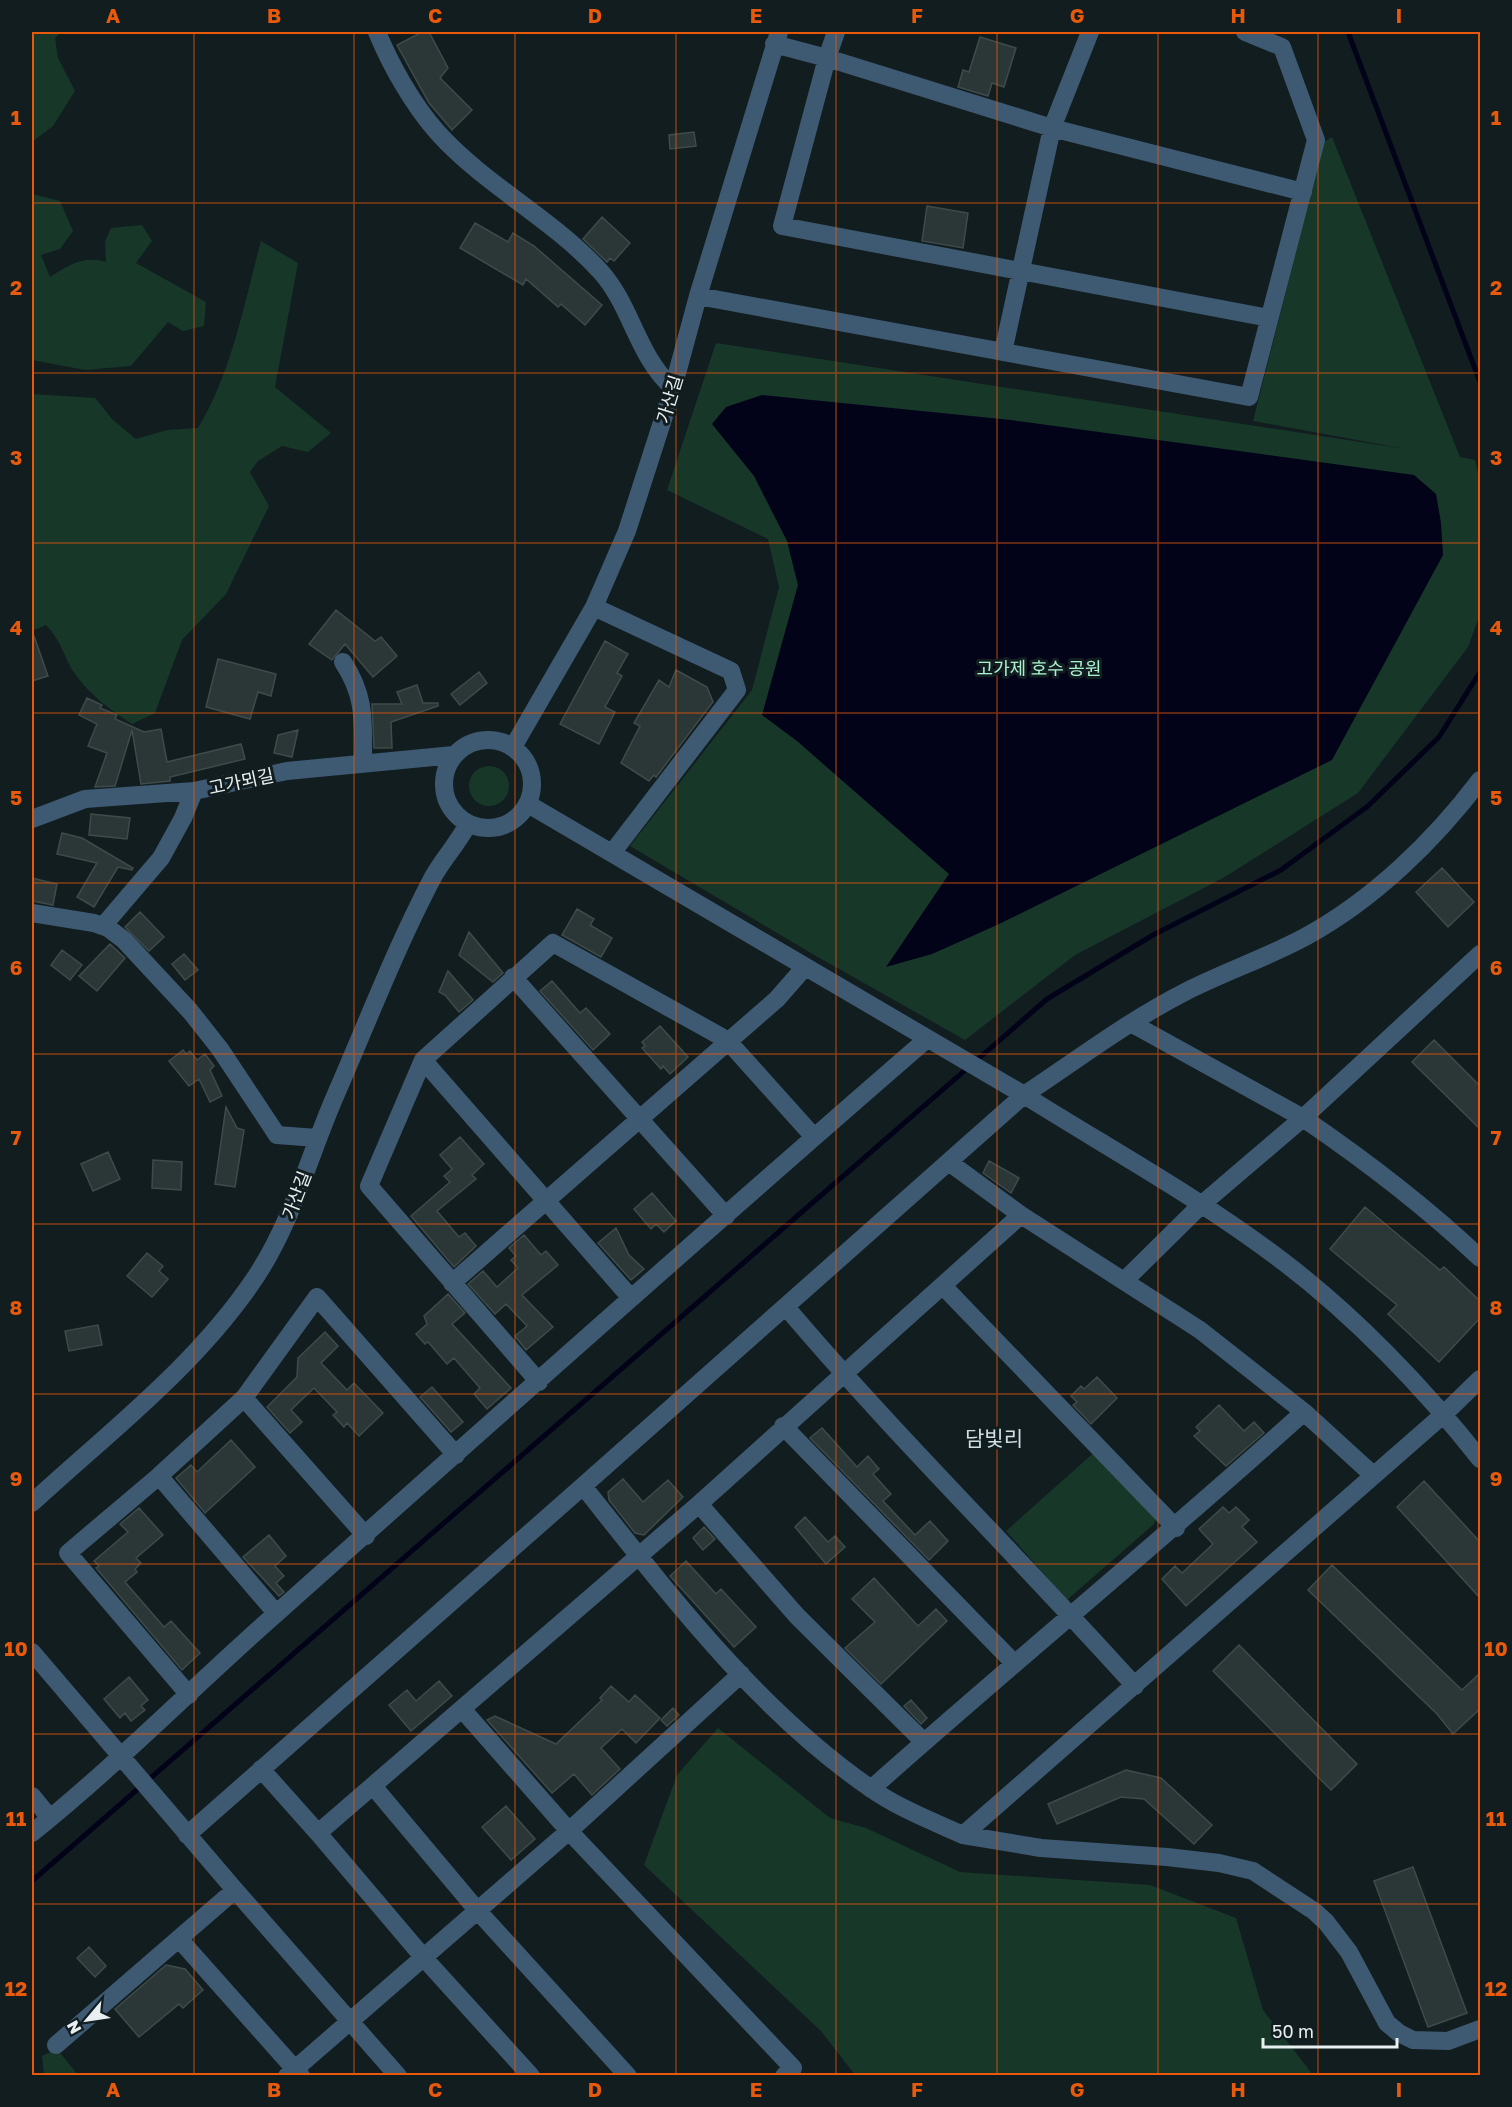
<svg xmlns="http://www.w3.org/2000/svg" width="1512" height="2107" viewBox="0 0 1512 2107" font-family="'Golos Text','Noto Sans KR',sans-serif">
	<style>
		.green { fill: #173729 }
		.water { fill: #020219 }
		.lines { fill: none; stroke-linecap: round; stroke-linejoin: round }
		.stream { stroke: #020219; stroke-width: 5 }
		.building { fill: #2b3736; stroke: #3e4b4a; stroke-width: 1.5 }
		.minor { stroke: #3e5a72; stroke-width: 18 }
		.grid { fill: none; stroke: #e8590c; stroke-width: 1.5; stroke-opacity: 0.55 }
		.labels { text-anchor: middle; dominant-baseline: central; stroke-width: 6; stroke-linejoin: round; paint-order: stroke }
		.street-label { font-size: 18px; fill: #e8eff1; stroke: #121d20 }
		.park-label { font-size: 18px; fill: #aaf1cf; stroke: #121d20 }
		.quarter-label { font-size: 21px; fill: #d0dfe3; stroke: #121d20 }
		.neatline { fill: none; stroke: #e8590c; stroke-width: 2 }
		.grid-label { font-size: 20px; text-anchor: middle; font-weight: bold; fill: #e8590c }
	</style>
	<rect width="100%" height="100%" fill="#121d20"/>
	<!-- green -->
	<path class="green" d="M32,32H61L55,38L58,58L75,91L53,126L32,142Z
		M1332,137L1460,457L1475,460L1480,482V614L1468,647L1358,793L1223,878L1075,955L965,1040L816,956L630,846L752,690L779,587L768,539L667,490L716,343L1406,449L1253,421L1324,142Z
		M32,194L60,201L73,231L60,249L41,255L50,277C68,265 84,255 106,262L105,241L111,228L142,225L152,241L136,263L206,302L204,326L183,331L168,322L131,366L85,370L32,360Z
		M261,241L298,263L275,387L331,433L308,452L282,446L258,461L250,472L269,506L226,594L182,640L155,713L132,724C110,710 90,695 75,674C63,656 63,643 46,625L32,631V394L95,398L113,420L136,439L167,430L198,428C232,372 244,303 261,241Z
		M469 786a20 20 0 1 1 40 0a20 20 0 1 1-40 0Z
		M1098,1449L1157,1516L1154,1524L1067,1600L1006,1531Z
		M718,1728L830,1818L866,1828L960,1872L1150,1885L1236,1918L1263,2010L1313,2075H855L821,2031L644,1865L677,1775Z
		M57,2049L78,2075H44L42,2056Z"/>
	<!-- water -->
	<path class="water" d="M762,395L1011,420L1414,475L1436,494L1441,523L1443,555L1332,760L997,925L932,954L886,967L949,874L797,741L762,715L798,585L787,541L754,476L712,424L726,407Z"/>
	<g class="lines">
		<!-- stream -->
		<path class="stream" d="M1348,32L1480,382
			M32,1881L1047,999L1153,935L1281,870L1368,806L1439,737L1480,672"/>
	</g>
	<!-- building -->
	<path class="building" d="M422,32H429L448,68L440,78L472,110L452,130L429,103L397,45Z
		M980,37L1016,48L1004,87L992,83L988,96L958,87L963,70L969,72Z
		M694,132L696,146L670,149L669,135Z
		M927,206L968,213L963,248L922,241Z
		M602,217L630,243L614,261L610,258L607,262L583,239Z
		M475,223L508,242L513,233L534,246L602,305L585,325L561,304L558,307L526,279L523,285L460,248Z
		M336,610L375,641L381,637L397,656L373,677L345,644L332,660L309,644Z
		M34,636L48,676L32,681V637Z
		M605,641L628,654L617,673L622,676L605,707L615,712L599,744L560,724Z
		M218,659L276,674L271,696L258,692L250,719L206,707Z
		M676,670L707,687L713,702L656,777L654,775L649,781L621,763L640,726L634,723L659,680L669,687Z
		M479,672L487,683L460,705L451,694Z
		M417,685L423,703H438V706L391,722L392,748H374L372,704H402L397,692Z
		M87,698L102,705L100,708L117,715L115,719L144,732L161,729L167,762L241,744L245,759L170,777V781L141,784L132,730L115,786L95,787L107,753L88,746L97,724L79,715Z
		M298,730L292,757L274,753L278,735Z
		M91,814L130,818L127,839L89,835Z
		M62,833L82,838L133,868L132,870L118,867L94,907L77,897L97,863L57,854Z
		M1442,868L1474,902L1448,927L1416,892Z
		M32,878L57,884L53,905L32,901Z
		M577,909L594,919L590,925L612,938L601,957L562,935Z
		M140,912L164,937L149,951L125,927Z
		M469,932L503,973L493,982L459,955Z
		M110,944L125,958L97,991L79,976Z
		M62,950L82,965L70,980L51,965Z
		M184,954L198,970L185,980L172,964Z
		M448,971L473,1000L459,1012L445,995L439,992Z
		M552,981L580,1013L586,1008L610,1034L593,1050L540,991Z
		M660,1026L688,1057L670,1074L663,1066L661,1069L642,1048L645,1046L642,1042Z
		M1434,1040L1480,1086V1129L1412,1062Z
		M183,1050L186,1054L190,1051L197,1060L205,1054L214,1066L210,1070L222,1096L210,1102L199,1079L189,1086L169,1061Z
		M226,1107L237,1128L244,1130L235,1187L215,1184Z
		M460,1137L484,1164L472,1175L476,1179L437,1211L459,1237L465,1233L476,1246L454,1267L411,1216L450,1182L444,1176L452,1169L440,1155Z
		M108,1152L120,1179L93,1191L81,1164Z
		M153,1160L182,1162L181,1190L152,1188Z
		M989,1161L1019,1178L1011,1193L983,1173Z
		M652,1193L676,1221L664,1232L656,1224L651,1229L634,1209Z
		M1365,1207L1440,1270L1444,1267L1480,1301V1318L1439,1362L1388,1314L1397,1305L1330,1249Z
		M616,1228L629,1255L644,1269L631,1280L598,1243Z
		M524,1235L541,1255L546,1251L558,1265L522,1295L553,1327L526,1350L515,1336L527,1326L506,1304L495,1314L468,1284L483,1271L497,1287L518,1268L511,1260L516,1256L509,1248Z
		M147,1253L163,1266L159,1271L168,1279L152,1297L127,1276Z
		M448,1294L465,1313L452,1324L511,1388L487,1409L474,1394L480,1388L454,1358L447,1364L428,1342L425,1344L416,1334L427,1324L424,1316Z
		M98,1325L102,1345L69,1351L65,1331Z
		M325,1332L338,1346L321,1363L347,1390L354,1383L383,1413L359,1436L347,1423L344,1427L333,1415L337,1412L314,1388L291,1410L302,1422L290,1433L267,1407L297,1377L298,1358Z
		M1097,1377L1117,1398L1091,1424L1073,1405L1077,1402L1071,1396L1081,1386L1084,1389Z
		M432,1387L463,1422L451,1432L420,1397Z
		M1219,1405L1244,1431L1254,1422L1264,1433L1226,1466L1194,1436L1200,1431L1196,1427Z
		M822,1428L857,1467L868,1456L879,1469L873,1474L891,1494L883,1501L915,1535L930,1521L948,1541L929,1560L810,1438Z
		M231,1440L255,1467L205,1513L176,1478L191,1465L197,1472Z
		M623,1479L643,1502L668,1480L683,1497L644,1535L635,1533L609,1500L608,1492Z
		M1424,1481L1480,1542V1598L1397,1507Z
		M1223,1507L1229,1513L1236,1507L1249,1520L1242,1527L1257,1542L1186,1606L1162,1579L1175,1566L1182,1573L1213,1544L1199,1529Z
		M139,1508L163,1535L136,1558L141,1563L135,1569L137,1572L125,1582L164,1627L171,1621L200,1653L182,1670L96,1568L99,1566L94,1561L128,1532L120,1524Z
		M805,1517L828,1542L835,1536L845,1547L826,1564L795,1527Z
		M704,1527L715,1539L703,1550L693,1538Z
		M269,1535L286,1556L275,1566L284,1576L276,1583L284,1592L279,1596L243,1557Z
		M686,1561L716,1594L721,1589L756,1627L734,1647L670,1576Z
		M1332,1565L1462,1690L1480,1673V1709L1453,1734L1437,1714L1308,1590Z
		M874,1578L918,1626L936,1609L947,1621L881,1684L845,1648L875,1622L852,1599Z
		M1239,1645L1357,1764L1331,1790L1213,1671Z
		M129,1677L148,1700L141,1706L145,1710L131,1721L125,1713L120,1718L104,1699Z
		M439,1681L452,1696L411,1731L389,1705L407,1690L416,1701Z
		M611,1686L629,1702L635,1695L660,1718L636,1743L622,1729L601,1748L620,1769L592,1795L574,1774L552,1793L487,1720L495,1716L556,1744L602,1700L600,1698Z
		M911,1700L927,1718L921,1724L904,1706Z
		M673,1708L679,1715L667,1726L661,1720Z
		M1126,1770L1161,1778L1212,1825L1194,1844L1144,1799L1121,1797L1057,1824L1048,1804Z
		M506,1806L535,1839L511,1860L482,1827Z
		M1413,1867L1467,2013L1428,2027L1374,1881Z
		M89,1947L106,1966L95,1977L77,1958Z
		M166,1965L185,1969L203,1990L183,2008L179,2004L139,2037L115,2009Z"/>
	<g class="lines">
		<!-- minor -->
		<path class="minor" d="M377,32C391,66 413,105 438,133C486,186 553,219 601,272C632,307 637,356 673,388
			M836,32L827,58L1052,128L1303,192
			M774,44L827,58L782,226L1269,318
			M698,296L1249,397L1316,140L1282,47L1245,32
			M1003,352L1052,128L1090,32
			M594,607L731,671L737,690L612,853
			M343,662C366,697 363,722 363,762
			M444 784a44 44 0 1 1 88 0a44 44 0 1 1-88 0Z
			M513,747L594,607L627,531L673,388L698,296L779,32
			M528,804L1024,1095C1077,1060 1128,1021 1185,992C1224,972 1266,958 1305,937C1373,900 1434,841 1480,780
			M32,819L85,799L194,791L287,771L454,755
			M32,913L94,923L108,928L124,940L190,1011L220,1049L277,1135L317,1138
			M103,926L161,858L183,818L194,791
			M513,977L726,1216
			M1131,1023L1303,1118L1480,954
			M423,1060L369,1186L539,1382
			M950,1163L1021,1215L1200,1330L1304,1412L1373,1475
			M1125,1280L1201,1205L1303,1118C1366,1161 1425,1206 1480,1258
			M452,1283L777,999L805,967
			M943,1286L1176,1528
			M631,1298L423,1060L553,943L727,1040L814,1137
			M786,1307C897,1438 1020,1558 1135,1686
			M1480,1379L1444,1414L963,1835C932,1821 898,1808 870,1788C756,1709 669,1594 583,1486L1024,1095C1110,1149 1201,1199 1281,1260C1354,1315 1424,1388 1480,1459
			M244,1398L366,1536
			M783,1426L1014,1663
			M159,1476L276,1613
			M32,1503C109,1432 196,1366 255,1278C291,1224 308,1160 333,1101C366,1026 395,949 433,877C443,859 458,843 468,824
			M699,1504L797,1616L924,1742
			M32,1652L235,1890L398,2076
			M189,1695L68,1553L159,1476L244,1398L317,1297L456,1455
			M462,1709L569,1831L793,2068L784,2076
			M261,1769L318,1833
			M373,1786L477,1910L628,2076
			M871,1789C1014,1662 1162,1540 1304,1412
			M32,1796L50,1818
			M32,1833C118,1764 195,1685 278,1612C493,1420 709,1228 927,1039
			M187,1835L583,1486
			M963,1835L1041,1848L1167,1857L1219,1863L1253,1871L1314,1911L1326,1922L1349,1952L1387,2023L1399,2033L1413,2040L1448,2041L1480,2029
			M180,1940L301,2076
			M56,2045L235,1890
			M287,2076L569,1831L741,1674
			M531,2076L424,1958L318,1833L699,1504L1021,1215"/>
	</g>
	<!-- grid -->
	<path class="grid" d="M194,32V2076M354,32V2076M515,32V2076M676,32V2076M836,32V2076M997,32V2076M1158,32V2076M1318,32V2076M32,203H1480M32,373H1480M32,543H1480M32,713H1480M32,883H1480M32,1054H1480M32,1224H1480M32,1394H1480M32,1564H1480M32,1734H1480M32,1904H1480"/>
	<g class="labels">
		<!-- street labels -->
		<g class="street-label">
			<text transform="translate(669 399) rotate(-73)">가산길</text>
			<text transform="translate(241 781) rotate(-12)">고가뫼길</text>
			<text transform="translate(296 1195) rotate(-69)">가산길</text>
		</g>
		<!-- park labels -->
		<g class="park-label">
			<text x="1039" y="668">고가제 호수 공원</text>
		</g>
		<!-- quarter labels -->
		<g class="quarter-label">
			<text x="994" y="1438">담빛리</text>
		</g>
	</g>
	<!-- border -->
	<rect width="1512" height="2107" fill="none" stroke="#121d20" stroke-width="66"/>
	<!-- north arrow -->
	<g transform="translate(87 2020) rotate(241)" stroke="#121d20" stroke-width="4.5" paint-order="stroke">
	<path d="M0-4.5L10 22L0 15L-10 22Z" fill="#e8eff1"/>
	<text y="-9" font-size="16" font-weight="bold" text-anchor="middle" fill="#e8eff1">N</text>
	</g>
	<!-- scale -->
	<path d="M1263 2038v9h134v-9" fill="none" stroke="#e8eff1" stroke-width="3"/>
	<text x="1272" y="2038" font-size="18" fill="#e8eff1" stroke="#121d20" stroke-width="4.5" paint-order="stroke">50 m</text>
	<rect x="33" y="33" width="1446" height="2041" class="neatline"/>
	<g class="grid-label">
		<text x="113" y="23">A</text>
		<text x="274" y="23">B</text>
		<text x="435" y="23">C</text>
		<text x="595" y="23">D</text>
		<text x="756" y="23">E</text>
		<text x="917" y="23">F</text>
		<text x="1077" y="23">G</text>
		<text x="1238" y="23">H</text>
		<text x="1399" y="23">I</text>
		<text x="16" y="125">1</text>
		<text x="1496" y="125">1</text>
		<text x="16" y="295">2</text>
		<text x="1496" y="295">2</text>
		<text x="16" y="465">3</text>
		<text x="1496" y="465">3</text>
		<text x="16" y="635">4</text>
		<text x="1496" y="635">4</text>
		<text x="16" y="805">5</text>
		<text x="1496" y="805">5</text>
		<text x="16" y="975">6</text>
		<text x="1496" y="975">6</text>
		<text x="16" y="1145">7</text>
		<text x="1496" y="1145">7</text>
		<text x="16" y="1315">8</text>
		<text x="1496" y="1315">8</text>
		<text x="16" y="1486">9</text>
		<text x="1496" y="1486">9</text>
		<text x="16" y="1656">10</text>
		<text x="1496" y="1656">10</text>
		<text x="16" y="1826">11</text>
		<text x="1496" y="1826">11</text>
		<text x="16" y="1996">12</text>
		<text x="1496" y="1996">12</text>
		<text x="113" y="2097">A</text>
		<text x="274" y="2097">B</text>
		<text x="435" y="2097">C</text>
		<text x="595" y="2097">D</text>
		<text x="756" y="2097">E</text>
		<text x="917" y="2097">F</text>
		<text x="1077" y="2097">G</text>
		<text x="1238" y="2097">H</text>
		<text x="1399" y="2097">I</text>
	</g>
</svg>
